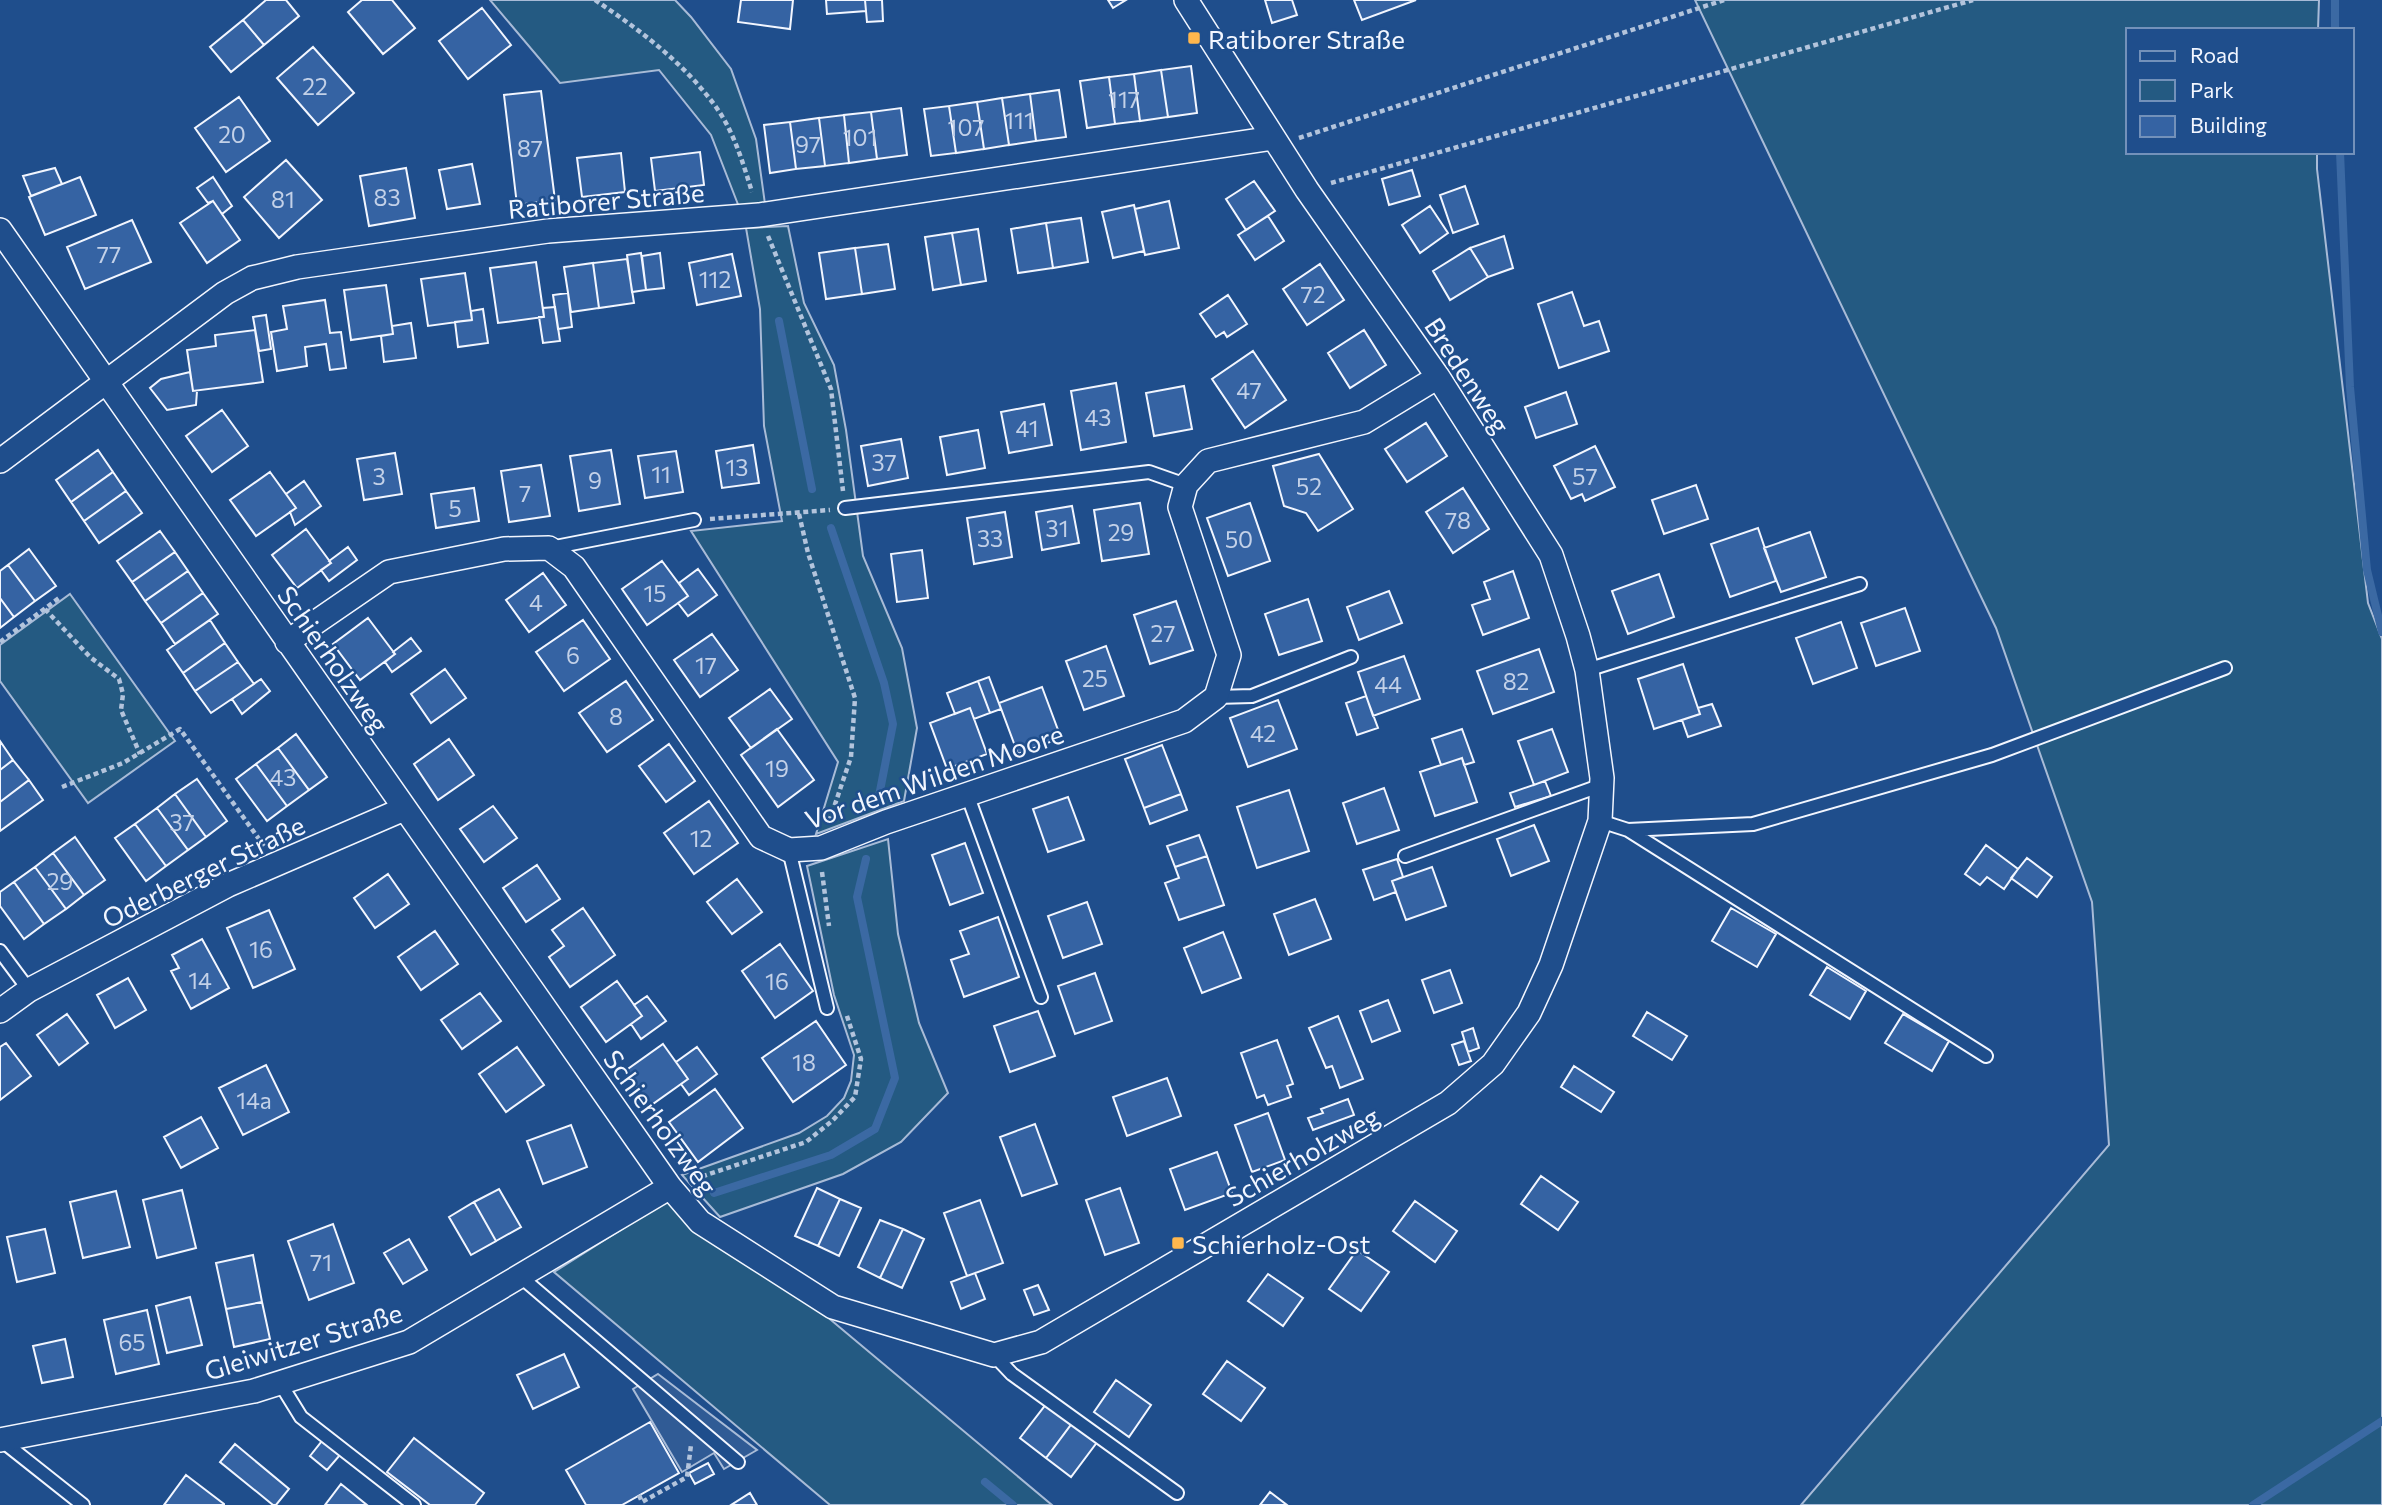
<svg xmlns="http://www.w3.org/2000/svg" width="2382" height="1505" viewBox="0 0 2382 1505" font-family="Commissioner,sans-serif">
	<style>
		.green { fill: #245a82; stroke: #a8bbd7; stroke-width: 2 }
		.parking { fill: #305b95; stroke: #a8bbd7; stroke-width: 2 }
		.lines { fill: none; stroke-linecap: round; stroke-linejoin: round }
		.stream { stroke: #3b69a3; stroke-width: 8 }
		.building { fill: #3563a3; stroke: #f2f6ff; stroke-width: 2 }
		.service-casing { stroke: #f2f6ff; stroke-width: 16 }
		.minor-casing { stroke: #f2f6ff; stroke-width: 26 }
		.path { stroke: #b3c4dc; stroke-width: 4.5; stroke-dasharray: 5 3.5; stroke-linecap: butt }
		.service { stroke: #1f4e8c; stroke-width: 12 }
		.minor { stroke: #1f4e8c; stroke-width: 23 }
		.poi-dot { fill: #ffb74d; stroke: #1f4e8c; stroke-width: 2.5 }
		.labels { text-anchor: middle; dominant-baseline: central; stroke-width: 5; stroke-linejoin: round; paint-order: stroke }
		.number-label { font-size: 23px; fill: #c3d1e8 }
		.poi-label { font-size: 26px; fill: #f2f6ff; stroke: #1f4e8c; text-anchor: start }
		.street-label { font-size: 26px; fill: #f2f6ff; stroke: #1f4e8c }
	</style>
	<rect width="100%" height="100%" fill="#1f4e8c"/>
	<!-- green -->
	<path class="green" d="M490,0H675L691,17L731,69L756,139L765,204L739,207L711,135L659,70L560,83Z
		M1695,0H2319L2318,30H2128V152H2317V169L2368,603L2382,639V1505H1801L2109,1145L2092,902L1996,628Z
		M788,226L804,303L834,365L846,430L863,556L902,648L917,728L904,801L816,834L838,762L691,531L782,521L764,426L760,309L746,228Z
		M70,594L175,741L88,803L0,681V645Z
		M888,839L898,934L919,1023L948,1093L901,1142L843,1174L720,1217L682,1175L799,1133L827,1116L844,1098L851,1081L854,1055L834,995L807,866Z
		M671,1198L825,1315L1052,1505H830L554,1272Z"/>
	<!-- parking -->
	<path class="parking" d="M658,1374L757,1450L724,1469L714,1453L682,1472L633,1389Z"/>
	<g class="lines">
		<!-- stream -->
		<path class="stream" d="M2335,0V30
			M2340,152L2350,387L2367,570L2382,632
			M779,321L812,489
			M831,528L884,683L893,724L878,801
			M714,1193L831,1155L875,1129L895,1078L857,897L866,859
			M985,1482L1013,1505
			M2253,1505L2382,1421"/>
	</g>
	<!-- building -->
	<path class="building" d="M266,0H286L299,16L264,45L243,20Z
		M362,0H392L415,28L383,54L348,12Z
		M741,0H793L790,29L738,22Z
		M826,0H865L866,11L827,14Z
		M865,0H882L883,21L867,22Z
		M1108,0H1126L1113,8Z
		M1265,0H1292L1297,15L1272,23Z
		M1354,0H1416L1362,20Z
		M482,8L511,45L468,79L439,41Z
		M243,20L264,45L231,72L210,47Z
		M313,47L354,93L318,125L277,78Z
		M1191,66L1197,113L1168,117L1161,70Z
		M1161,70L1168,117L1140,121L1134,74Z
		M1134,74L1140,121L1115,124L1109,77Z
		M1109,77L1115,124L1087,128L1080,81Z
		M1059,90L1066,137L1036,141L1030,94Z
		M541,91L555,200L517,205L504,95Z
		M1030,94L1036,141L1009,145L1002,98Z
		M239,97L270,141L226,172L195,128Z
		M1002,98L1009,145L984,149L977,102Z
		M977,102L984,149L956,153L949,106Z
		M949,106L956,153L931,156L924,109Z
		M901,108L907,155L877,159L871,112Z
		M871,112L877,159L849,163L844,115Z
		M844,115L849,163L825,166L819,118Z
		M819,118L825,166L796,169L790,122Z
		M790,122L796,169L770,173L764,125Z
		M700,152L704,185L655,191L651,158Z
		M621,153L625,192L582,197L577,158Z
		M286,160L322,200L279,238L244,197Z
		M472,164L480,204L447,209L439,170Z
		M55,168L62,184L31,196L23,176Z
		M406,168L415,218L369,226L360,176Z
		M1412,170L1420,196L1389,205L1382,179Z
		M80,177L96,215L45,235L29,197Z
		M213,177L232,206L222,214L213,201L208,203L197,188Z
		M1254,181L1275,211L1246,230L1226,199Z
		M1465,186L1478,224L1453,233L1440,195Z
		M213,201L240,240L207,263L180,223Z
		M1169,201L1179,248L1145,255L1135,209Z
		M1134,205L1144,251L1113,258L1102,212Z
		M1430,206L1448,233L1420,253L1402,225Z
		M1268,216L1284,241L1255,260L1238,235Z
		M1081,218L1088,262L1053,268L1046,223Z
		M132,220L151,262L85,289L67,247Z
		M1046,223L1053,268L1018,273L1011,229Z
		M978,229L986,281L961,285L952,233Z
		M952,233L961,285L933,290L925,237Z
		M1504,236L1513,268L1488,277L1470,248Z
		M888,244L895,289L862,294L855,248Z
		M855,248L862,294L826,299L819,253Z
		M1470,248L1488,277L1450,300L1433,271Z
		M641,253L646,290L632,292L627,255Z
		M660,253L664,288L646,290L642,256Z
		M732,254L741,296L697,305L689,263Z
		M627,259L634,303L599,308L593,263Z
		M536,262L544,317L498,323L490,268Z
		M593,263L599,308L571,312L564,267Z
		M1320,264L1344,300L1307,325L1283,289Z
		M465,273L472,320L428,326L421,279Z
		M386,285L393,334L351,340L344,290Z
		M1572,292L1584,326L1599,321L1609,351L1559,368L1538,304Z
		M568,293L572,327L558,329L553,295Z
		M1228,295L1247,324L1227,337L1224,332L1216,337L1200,314Z
		M325,300L330,333L341,332L346,368L330,370L326,344L305,347L307,366L277,371L271,332L287,329L283,306Z
		M555,307L560,341L543,343L539,317H544L543,308Z
		M483,309L488,343L458,347L455,322L472,320L471,311Z
		M266,315L271,349L259,351L253,317Z
		M411,323L416,358L384,362L381,336L393,334L392,326Z
		M255,330L263,382L193,391L187,350L216,346L215,335Z
		M1364,330L1386,365L1350,388L1328,353Z
		M1253,351L1286,400L1245,428L1212,379Z
		M190,372L193,391H197L196,405L167,410L150,388L161,379Z
		M1116,383L1126,442L1081,450L1071,391Z
		M1184,386L1192,429L1154,436L1146,393Z
		M1566,392L1577,424L1536,438L1525,407Z
		M1044,404L1052,445L1009,453L1001,412Z
		M222,410L248,446L212,472L186,436Z
		M1426,423L1447,456L1407,482L1385,449Z
		M978,430L985,468L947,475L940,437Z
		M901,439L908,478L868,486L861,446Z
		M753,445L759,483L722,488L716,451Z
		M1595,446L1615,487L1585,501L1582,494L1571,499L1554,466Z
		M98,450L113,472L71,502L56,480Z
		M611,450L620,504L579,511L570,456Z
		M676,451L683,492L645,498L638,456Z
		M395,453L402,494L364,500L357,459Z
		M1319,454L1353,509L1318,531L1306,513L1284,506L1273,466Z
		M541,465L550,516L509,522L501,471Z
		M113,472L126,491L84,521L71,502Z
		M270,472L296,508L256,536L230,500Z
		M304,481L321,506L295,525L290,512L296,508L286,494Z
		M1696,485L1708,519L1664,534L1652,500Z
		M474,488L479,521L436,528L431,494Z
		M1463,488L1489,529L1453,553L1426,512Z
		M126,491L142,513L99,543L84,521Z
		M1140,503L1149,554L1102,561L1094,510Z
		M1250,503L1270,561L1228,576L1207,518Z
		M1072,506L1079,543L1042,550L1036,512Z
		M1005,512L1012,557L974,564L967,518Z
		M1758,528L1776,581L1730,597L1711,544Z
		M306,529L331,563L297,588L272,555Z
		M160,531L175,552L132,582L117,561Z
		M1810,532L1826,577L1781,592L1764,548Z
		M348,547L357,560L329,581L321,570L331,563L329,561Z
		M29,549L56,586L35,601L8,565Z
		M922,550L928,598L897,602L891,554Z
		M175,552L188,571L145,601L132,582Z
		M662,561L688,596L647,625L622,589Z
		M8,565L35,601L14,617L0,598V571Z
		M698,569L717,595L688,616L678,603L688,596L679,583Z
		M188,571L203,593L161,623L145,601Z
		M1513,571L1529,618L1483,635L1472,605L1490,599L1484,582Z
		M543,573L566,605L529,632L506,600Z
		M1659,574L1674,617L1628,634L1612,591Z
		M1389,591L1402,623L1359,640L1347,607Z
		M203,593L218,614L175,644L161,623Z
		M0,598L14,617L0,628Z
		M1308,599L1322,641L1279,655L1265,614Z
		M1176,601L1193,650L1150,664L1134,615Z
		M1905,608L1920,651L1876,666L1861,623Z
		M368,618L395,654L360,680L333,644Z
		M210,620L225,643L183,673L167,650Z
		M583,620L610,659L564,691L536,652Z
		M1841,622L1857,668L1813,684L1796,638Z
		M712,634L738,670L700,697L674,660Z
		M411,638L421,651L392,672L385,662L395,654L393,652Z
		M225,643L238,662L195,691L183,673Z
		M1106,646L1124,696L1084,710L1066,661Z
		M1539,649L1554,692L1493,714L1477,671Z
		M1404,656L1420,699L1373,716L1358,672Z
		M238,662L254,684L211,713L195,691Z
		M1683,664L1700,714L1654,729L1638,679Z
		M445,669L466,698L431,723L411,694Z
		M989,677L1001,709L990,713L978,681Z
		M261,679L270,691L242,714L232,699Z
		M626,681L653,720L607,752L579,713Z
		M978,681L990,713L974,719L970,708L955,714L947,693Z
		M1042,687L1061,738L1018,754L999,703Z
		M770,689L792,719L751,748L729,718Z
		M1366,696L1378,728L1357,735L1346,703Z
		M1278,700L1297,749L1248,767L1230,718Z
		M1712,704L1721,726L1688,737L1682,720L1700,714L1698,708Z
		M970,708L987,754L947,769L930,723Z
		M777,729L814,780L778,807L741,755Z
		M1462,729L1474,762L1464,765L1462,758L1441,765L1432,739Z
		M1552,729L1568,772L1534,785L1518,741Z
		M296,734L327,777L309,790L278,748Z
		M449,739L474,775L438,800L414,764Z
		M0,741L13,760L0,770Z
		M669,744L695,781L666,802L639,766Z
		M1162,745L1181,794L1144,808L1125,759Z
		M278,748L309,790L287,806L256,764Z
		M1462,758L1477,802L1435,816L1420,772Z
		M13,760L29,780L0,802V770Z
		M256,764L287,806L267,821L236,779Z
		M197,779L227,821L206,837L175,794Z
		M29,780L43,800L0,831V802Z
		M1545,781L1551,796L1515,807L1510,793Z
		M1384,788L1399,830L1357,844L1343,803Z
		M1289,790L1309,851L1257,868L1237,807Z
		M175,794L206,837L188,850L157,808Z
		M1181,794L1187,810L1150,824L1144,808Z
		M1068,797L1084,840L1048,852L1033,809Z
		M709,801L738,843L694,874L664,833Z
		M493,806L517,838L484,862L460,829Z
		M157,808L188,850L166,866L135,824Z
		M135,824L166,866L146,881L115,838Z
		M1534,825L1549,861L1511,876L1497,839Z
		M1199,835L1207,856L1175,867L1167,846Z
		M75,837L105,880L84,895L53,853Z
		M965,843L983,893L950,905L932,855Z
		M1986,845L2018,869L2004,889L1987,877L1980,885L1965,874Z
		M53,853L84,895L66,909L35,867Z
		M1207,856L1224,905L1179,920L1165,883L1179,878L1175,867Z
		M2027,858L2052,877L2037,897L2011,878Z
		M1397,859L1403,877L1392,881L1396,892L1374,900L1363,870Z
		M537,865L560,899L526,922L503,888Z
		M35,867L66,909L44,924L14,882Z
		M1432,867L1446,906L1406,920L1392,881Z
		M388,874L409,904L375,928L354,898Z
		M737,879L762,912L732,934L707,902Z
		M14,882L44,924L24,939L0,906V892Z
		M1315,899L1331,939L1289,955L1274,914Z
		M1087,902L1102,944L1063,958L1048,916Z
		M583,908L615,955L570,987L549,957L564,946L552,930Z
		M1731,908L1776,934L1757,967L1712,941Z
		M269,910L295,969L253,988L227,928Z
		M998,917L1019,977L964,997L951,960L969,954L960,931Z
		M435,931L458,964L421,990L398,957Z
		M1223,932L1241,978L1202,993L1184,948Z
		M202,939L229,988L191,1009L171,971L179,968L172,955Z
		M780,944L813,991L775,1018L742,971Z
		M1827,967L1866,991L1850,1019L1810,995Z
		M1450,970L1462,1003L1434,1013L1422,980Z
		M1095,973L1112,1021L1075,1034L1058,986Z
		M128,978L146,1010L115,1028L97,995Z
		M617,981L642,1016L606,1042L581,1007Z
		M480,993L501,1021L462,1049L441,1020Z
		M647,996L666,1021L641,1039L631,1024L642,1016L634,1005Z
		M1388,1000L1400,1031L1372,1042L1360,1011Z
		M1038,1011L1055,1056L1010,1072L994,1026Z
		M1647,1012L1687,1036L1672,1060L1633,1036Z
		M67,1014L88,1043L59,1065L37,1035Z
		M1903,1014L1949,1041L1932,1071L1885,1043Z
		M1338,1016L1363,1079L1340,1088L1332,1066L1326,1068L1309,1028Z
		M816,1021L846,1065L793,1102L762,1058Z
		M1473,1028L1479,1048L1468,1052L1462,1032Z
		M1277,1040L1293,1084L1287,1086L1291,1097L1268,1105L1264,1095L1257,1098L1241,1053Z
		M1464,1041L1471,1061L1459,1065L1452,1045Z
		M6,1043L31,1076L0,1100V1047Z
		M663,1044L688,1079L650,1106L625,1071Z
		M517,1047L544,1085L506,1112L479,1074Z
		M697,1047L717,1074L689,1095L681,1084L688,1079L676,1062Z
		M266,1065L289,1112L243,1135L219,1088Z
		M1574,1066L1614,1092L1601,1112L1561,1087Z
		M1167,1078L1181,1116L1127,1136L1113,1097Z
		M715,1089L743,1128L698,1162L669,1122Z
		M1348,1099L1354,1115L1313,1130L1308,1118L1323,1113L1321,1109Z
		M1268,1113L1285,1160L1252,1172L1235,1125Z
		M201,1117L218,1148L181,1168L164,1137Z
		M1035,1124L1057,1184L1022,1196L1000,1137Z
		M571,1125L587,1167L543,1184L527,1141Z
		M1217,1152L1232,1193L1185,1210L1170,1169Z
		M1541,1176L1578,1202L1558,1230L1521,1204Z
		M817,1188L840,1199L818,1246L795,1236Z
		M1120,1188L1139,1243L1105,1255L1086,1200Z
		M499,1189L521,1227L496,1241L474,1202Z
		M182,1190L196,1248L157,1258L143,1200Z
		M116,1191L130,1247L83,1258L70,1202Z
		M840,1199L861,1208L839,1256L818,1246Z
		M980,1200L1003,1263L967,1276L944,1213Z
		M1415,1201L1457,1231L1435,1262L1393,1231Z
		M474,1202L496,1241L471,1255L449,1217Z
		M880,1220L903,1229L880,1278L858,1267Z
		M333,1224L354,1283L309,1300L288,1241Z
		M45,1229L55,1273L17,1282L7,1237Z
		M903,1229L924,1239L902,1288L880,1278Z
		M409,1239L427,1270L403,1284L384,1253Z
		M1357,1250L1389,1272L1361,1311L1329,1289Z
		M253,1255L262,1302L226,1309L216,1263Z
		M975,1273L985,1299L961,1309L951,1282Z
		M1268,1274L1303,1298L1283,1326L1248,1301Z
		M1038,1285L1049,1310L1034,1315L1024,1290Z
		M190,1297L202,1345L167,1353L156,1306Z
		M262,1302L270,1339L234,1347L226,1309Z
		M147,1310L159,1364L116,1374L104,1320Z
		M65,1339L73,1377L42,1383L33,1346Z
		M564,1354L579,1387L533,1409L517,1375Z
		M1227,1361L1265,1388L1241,1421L1203,1394Z
		M1116,1380L1151,1405L1129,1437L1094,1412Z
		M1047,1403L1073,1422L1046,1458L1020,1438Z
		M650,1422L679,1473L622,1505H586L566,1470Z
		M1073,1422L1098,1441L1071,1477L1046,1458Z
		M414,1438L484,1493L475,1505H430L387,1472Z
		M322,1441L340,1455L327,1470L310,1456Z
		M235,1444L289,1489L276,1505H273L220,1462Z
		M708,1463L714,1474L695,1484L689,1473Z
		M186,1475L224,1504V1505H164Z
		M341,1484L367,1505H325Z
		M1270,1492L1287,1505H1260Z
		M750,1493L757,1505H731Z"/>
	<g class="lines">
		<!-- service casing -->
		<g class="service-casing">
			<path id="service" d="M845,508L1149,472L1186,485
				M550,548L694,520
				M1587,670L1860,584
				M1216,697L1252,696L1351,657
				M967,794L1041,997
				M1600,821L1628,830L1753,824L1992,755L2225,668
				M1628,830L1986,1056
				M789,850L827,1008
				M1405,856L1602,785
				M0,951L29,990
				M521,1277L738,1462
				M994,1355L1012,1374L1177,1493
				M280,1383L301,1417L414,1505
				M1,1440L83,1505"/>
		</g>
		<!-- minor casing -->
		<g class="minor-casing">
			<path id="minor" d="M0,230L670,1187L700,1222L833,1307L994,1355L1041,1342L1448,1103L1493,1064L1529,1013L1551,965L1600,821L1602,778L1587,670L1578,636L1551,555L1438,377L1307,190L1186,0
				M0,461L225,293L252,278L297,267L548,231L759,215L1273,138
				M287,642L389,572L504,549L549,548L574,567L761,837L789,850L821,848L886,822L1184,721L1216,697L1229,655L1180,507L1186,485L1208,461L1364,422L1438,377
				M0,1011L29,990L228,885L404,809
				M0,1440L254,1391L409,1342L670,1187"/>
		</g>
		<!-- path -->
		<path class="path" d="M595,0C640,30 684,63 716,107C734,132 743,163 752,192
			M1299,138L1724,0
			M1331,183L1973,0
			M768,236L831,389L843,491
			M799,514L808,553L855,698L851,757L830,819
			M710,519L830,510
			M45,609L90,657L119,679L123,694L121,710L140,754
			M0,642L59,598
			M62,787L123,763L180,729L264,846
			M822,872L829,926
			M694,1179L806,1142L832,1121L855,1097L861,1059L846,1013
			M639,1495L642,1502L687,1477L691,1445"/>
		<!-- service -->
		<use href="#service" class="service"/>
		<!-- minor -->
		<use href="#minor" class="minor"/>
	</g>
	<!-- markers -->
	<g class="poi-dot">
		<rect x="1187" y="31" width="14" height="14" rx="3.5"/>
		<rect x="1171" y="1236" width="14" height="14" rx="3.5"/>
	</g>
	<g class="labels">
		<!-- number labels -->
		<g class="number-label">
			<text x="315" y="86">22</text>
			<text x="1124" y="99">117</text>
			<text x="1019" y="120">111</text>
			<text x="966" y="127">107</text>
			<text x="232" y="134">20</text>
			<text x="860" y="137">101</text>
			<text x="808" y="144">97</text>
			<text x="530" y="148">87</text>
			<text x="387" y="197">83</text>
			<text x="283" y="199">81</text>
			<text x="109" y="254">77</text>
			<text x="715" y="279">112</text>
			<text x="1313" y="294">72</text>
			<text x="1249" y="390">47</text>
			<text x="1098" y="417">43</text>
			<text x="1027" y="428">41</text>
			<text x="884" y="462">37</text>
			<text x="737" y="467">13</text>
			<text x="661" y="474">11</text>
			<text x="379" y="476">3</text>
			<text x="1585" y="476">57</text>
			<text x="595" y="480">9</text>
			<text x="1309" y="486">52</text>
			<text x="525" y="493">7</text>
			<text x="455" y="508">5</text>
			<text x="1458" y="520">78</text>
			<text x="1057" y="528">31</text>
			<text x="1121" y="532">29</text>
			<text x="990" y="538">33</text>
			<text x="1239" y="539">50</text>
			<text x="655" y="593">15</text>
			<text x="536" y="602">4</text>
			<text x="1163" y="633">27</text>
			<text x="573" y="655">6</text>
			<text x="706" y="665">17</text>
			<text x="1095" y="678">25</text>
			<text x="1516" y="681">82</text>
			<text x="1388" y="684">44</text>
			<text x="616" y="716">8</text>
			<text x="1263" y="733">42</text>
			<text x="777" y="768">19</text>
			<text x="283" y="777">43</text>
			<text x="182" y="822">37</text>
			<text x="701" y="838">12</text>
			<text x="60" y="881">29</text>
			<text x="261" y="949">16</text>
			<text x="200" y="980">14</text>
			<text x="777" y="981">16</text>
			<text x="804" y="1062">18</text>
			<text x="254" y="1100">14a</text>
			<text x="321" y="1262">71</text>
			<text x="132" y="1342">65</text>
		</g>
		<!-- poi labels -->
		<g class="poi-label">
			<text x="1208" y="38">Ratiborer Straße</text>
			<text x="1192" y="1243">Schierholz-Ost</text>
		</g>
		<!-- street labels -->
		<g class="street-label">
			<text transform="translate(606 200) rotate(-5)">Ratiborer Straße</text>
			<text transform="translate(1468 375) rotate(57)">Bredenweg</text>
			<text transform="translate(334 659) rotate(55)">Schierholzweg</text>
			<text transform="translate(934 776) rotate(-19)">Vor dem Wilden Moore</text>
			<text transform="translate(203 871) rotate(-26)">Oderberger Straße</text>
			<text transform="translate(661 1122) rotate(54)">Schierholzweg</text>
			<text transform="translate(1302 1156) rotate(-30)">Schierholzweg</text>
			<text transform="translate(303 1341) rotate(-17)">Gleiwitzer Straße</text>
		</g>
	</g>
	<!-- legend -->
	<rect x="2126" y="28" width="228" height="126" fill="#1f4e8c" stroke="#7391ba" stroke-width="2"/>
	<rect x="2140" y="51" width="35" height="10" fill="#1f4e8c" stroke="#7391ba" stroke-width="2"/>
	<text x="2190" y="63" font-size="21" fill="#f2f6ff">Road</text>
	<rect x="2140" y="80" width="35" height="21" fill="#245a82" stroke="#7391ba" stroke-width="2"/>
	<text x="2190" y="98" font-size="21" fill="#f2f6ff">Park</text>
	<rect x="2140" y="116" width="35" height="21" fill="#3563a3" stroke="#7391ba" stroke-width="2"/>
	<text x="2190" y="133" font-size="21" fill="#f2f6ff">Building</text>
</svg>
